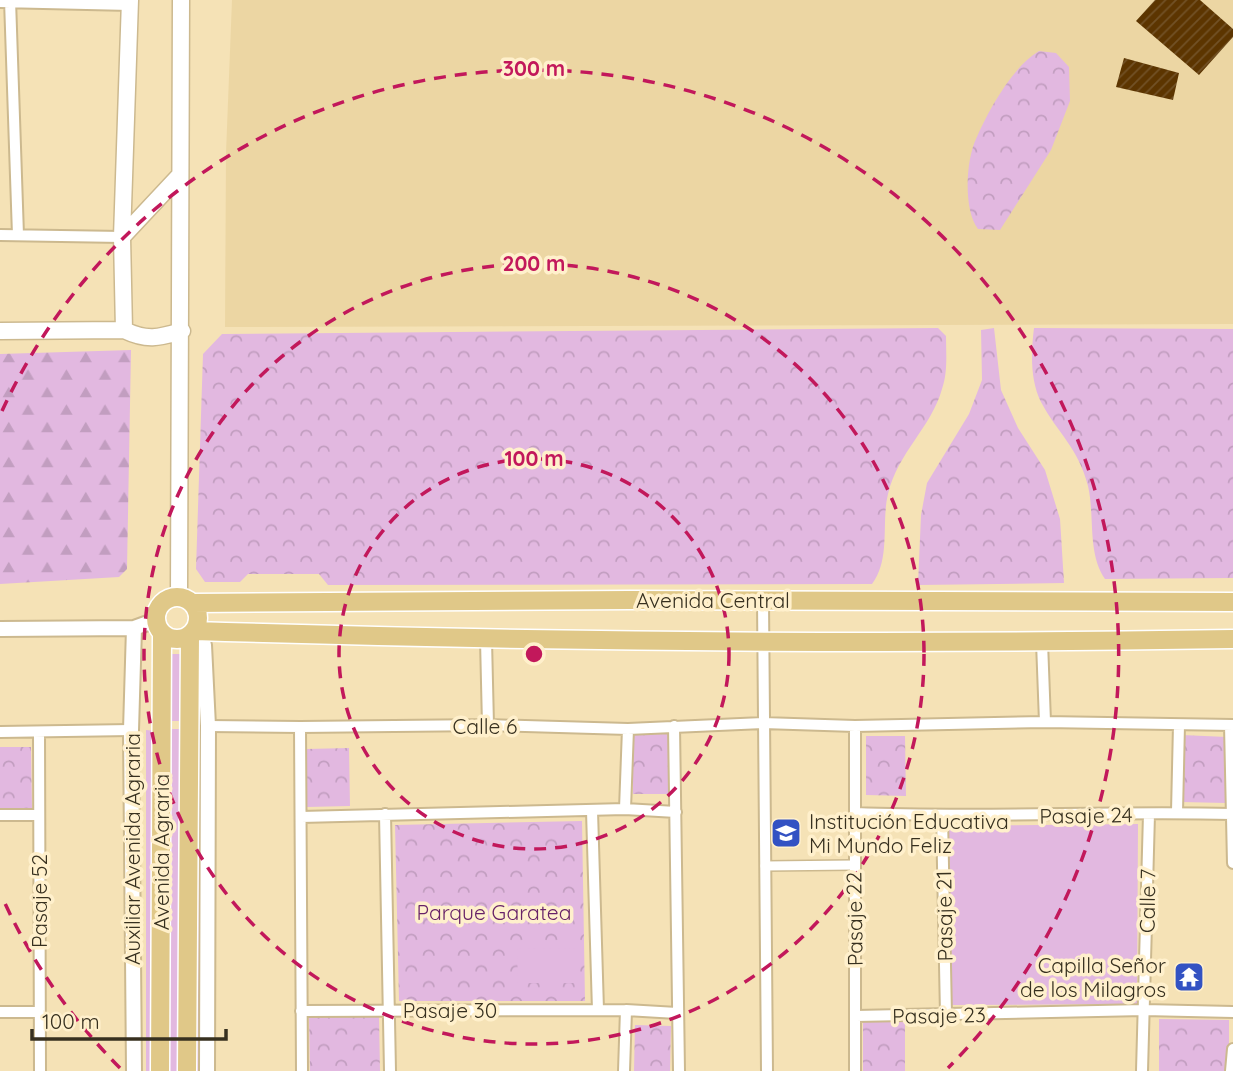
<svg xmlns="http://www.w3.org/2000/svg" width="1233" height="1071" viewBox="0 0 1233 1071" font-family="Quicksand,sans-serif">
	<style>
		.built { fill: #ecd6a3 }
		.forest { fill: url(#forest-firs) }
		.park { fill: url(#park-crowns) }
		.garden { fill: #e2b8e0 }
		.building { fill: url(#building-hatch) }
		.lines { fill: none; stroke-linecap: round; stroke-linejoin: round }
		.pedestrian-casing { stroke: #ccb98f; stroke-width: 12 }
		.minor-casing { stroke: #ccb98f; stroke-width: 14 }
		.tertiary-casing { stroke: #ccb98f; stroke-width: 18 }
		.secondary-casing { stroke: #ccb98f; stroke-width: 19 }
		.primary-casing { stroke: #fff; stroke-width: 21 }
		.pedestrian { stroke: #fff; stroke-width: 9 }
		.minor { stroke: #fff; stroke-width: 10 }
		.tertiary { stroke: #fff; stroke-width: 14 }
		.secondary { stroke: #fff; stroke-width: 16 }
		.primary { stroke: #e0c888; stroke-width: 18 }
		.ring { fill: none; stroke: #c2185b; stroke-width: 3.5; stroke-dasharray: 12 9 }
		.labels { text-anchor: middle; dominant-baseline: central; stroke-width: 7; stroke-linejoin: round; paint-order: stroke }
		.street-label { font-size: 21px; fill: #37301f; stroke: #fff0cc }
		.poi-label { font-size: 21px; fill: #37301f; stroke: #fff0cc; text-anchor: start }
		.park-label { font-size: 21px; fill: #672268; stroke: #fff0cc }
		.centre { fill: #c2185b; stroke: #fff0cc; stroke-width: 3.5 }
		.ring-label { font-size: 21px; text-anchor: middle; font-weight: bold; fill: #c2185b; stroke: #fff0cc; stroke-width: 7; stroke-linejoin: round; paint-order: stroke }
	</style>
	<defs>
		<pattern id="forest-firs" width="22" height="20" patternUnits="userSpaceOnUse" patternTransform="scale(1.75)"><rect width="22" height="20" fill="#e2b8e0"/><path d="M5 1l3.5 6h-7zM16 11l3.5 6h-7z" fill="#c29ec0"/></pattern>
		<pattern id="park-crowns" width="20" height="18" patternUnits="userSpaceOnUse" patternTransform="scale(1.75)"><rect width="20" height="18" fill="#e2b8e0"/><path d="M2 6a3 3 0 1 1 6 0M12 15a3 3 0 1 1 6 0" fill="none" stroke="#c29ec0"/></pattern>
		<pattern id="building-hatch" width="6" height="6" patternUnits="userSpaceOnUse" patternTransform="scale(1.75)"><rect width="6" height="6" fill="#5c3500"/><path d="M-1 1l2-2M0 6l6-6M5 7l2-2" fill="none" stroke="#715126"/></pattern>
	</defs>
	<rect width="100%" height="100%" fill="#f5e2b6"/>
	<!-- built -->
	<path class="built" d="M232,0H1233V324L225,327L226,153Z"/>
	<!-- forest -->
	<path class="forest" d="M131,350L127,569L119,577L0,584V354Z"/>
	<!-- park -->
	<path class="park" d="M1039,51L1056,53L1069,67L1070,101L1051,150L1000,230L978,229C963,209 966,160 976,139C988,111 1013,66 1039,51Z
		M938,328L946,336C946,353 948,372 942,389C931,428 898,452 888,494C881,523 891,559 872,584L328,585L319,574H248L240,582H205L196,569L203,354L222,334Z
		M994,328L1001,390L1018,428L1045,470L1060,519L1064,583L918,585L921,515L927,483L969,414L982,380L981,330Z
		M1034,328L1233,329V578L1105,579C1087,553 1095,516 1088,486C1078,447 1058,434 1041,402C1030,380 1031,352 1034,328Z
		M633,733H669V794H633Z
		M1182,735L1227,737L1226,803L1181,802Z
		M866,736H905L906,796L866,795Z
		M0,747H31L32,809H0Z
		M349,748L350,806L307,807L306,749Z
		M582,821L585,1001H399L395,825Z
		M379,1016L380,1071H310L309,1017Z
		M1159,1019L1229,1020V1071H1159Z
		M863,1020L905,1021V1071H863Z
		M635,1025L671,1026L670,1071H634Z"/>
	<!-- garden -->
	<path class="garden" d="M165,654H182V721H164Z
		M163,729H183L184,1071H163Z
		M190,729H204V1071H190Z
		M146,730L156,731V1071H146Z
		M1138,824L1137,1004L949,1005L942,826Z
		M577,948V983H518L517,949Z"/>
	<!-- building -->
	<path class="building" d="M1155,0H1200L1233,29V37L1199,75L1136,21Z
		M1124,58L1179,73L1173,100L1116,87Z"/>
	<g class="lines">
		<!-- pedestrian casing -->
		<g class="pedestrian-casing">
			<path id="pedestrian" d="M765,866L854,865"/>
		</g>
		<!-- minor casing -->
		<g class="minor-casing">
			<path id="minor" d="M10,0L18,235
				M0,2L130,5
				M0,235L122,237
				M763,601L767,1071
				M486,640L488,725
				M1042,642L1045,722
				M1230,725L1233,863
				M208,726L300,727L488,725L628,729L763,723L855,726L1045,722L1233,725
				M674,726L679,1071
				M855,726V1071
				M300,727L302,1071
				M0,732L131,730
				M39,732L40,1071
				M625,809L628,729
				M592,811L598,1010
				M1177,812L1179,725
				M856,813C981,818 1107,811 1232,814
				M385,814L390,1071
				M0,815H39
				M942,816L946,1015
				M301,817L625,809L676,812
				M301,1011L626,1010L677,1013
				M0,1012H40
				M856,1016L1144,1010L1233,1012
				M624,1071L626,1010
				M1142,1071L1149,814
				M1231,1071L1233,1049"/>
		</g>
		<!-- tertiary casing -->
		<g class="tertiary-casing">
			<path id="tertiary" d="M0,629L134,628L156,620
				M192,634L204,645L208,726L207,1071
				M134,1071L131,730L134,628"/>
		</g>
		<!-- secondary casing -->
		<g class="secondary-casing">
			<path id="secondary" d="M122,237L180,175
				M124,330L122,237L130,0
				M0,331L124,330C147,341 158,338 182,331
				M179,597L181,0"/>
		</g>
		<!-- primary casing -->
		<g class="primary-casing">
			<path id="primary" d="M156 618a21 21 0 1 1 42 0a21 21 0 1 1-42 0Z
				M193,603L630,600L1233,602
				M195,631C541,642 887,645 1233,639
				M160,1071L162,633
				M187,1071L190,636"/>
		</g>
		<!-- pedestrian -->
		<use href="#pedestrian" class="pedestrian"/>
		<!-- minor -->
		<use href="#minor" class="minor"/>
		<!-- tertiary -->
		<use href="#tertiary" class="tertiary"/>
		<!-- secondary -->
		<use href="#secondary" class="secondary"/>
		<!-- primary -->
		<use href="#primary" class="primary"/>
	</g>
	<!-- distance rings -->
	<g class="ring">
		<circle cx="534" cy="654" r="195"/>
		<circle cx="534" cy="654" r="390"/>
		<path d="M120 1068A585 585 0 0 1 2 897M2 411A585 585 0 1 1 948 1068"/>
	</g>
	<!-- icons -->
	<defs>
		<g id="school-square" transform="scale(1.575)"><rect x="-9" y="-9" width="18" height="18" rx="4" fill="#3352c3" stroke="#fff0cc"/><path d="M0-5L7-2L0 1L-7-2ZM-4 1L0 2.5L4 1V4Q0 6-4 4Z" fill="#fff"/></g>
		<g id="temple-square" transform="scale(1.575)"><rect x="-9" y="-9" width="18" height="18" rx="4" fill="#3352c3" stroke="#fff0cc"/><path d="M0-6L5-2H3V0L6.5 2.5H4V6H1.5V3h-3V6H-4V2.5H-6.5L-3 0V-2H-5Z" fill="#fff"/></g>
	</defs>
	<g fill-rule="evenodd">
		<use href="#school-square" x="786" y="833"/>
		<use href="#temple-square" x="1189" y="977"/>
	</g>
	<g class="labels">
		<!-- street labels -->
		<g class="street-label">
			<text x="713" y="600">Avenida Central</text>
			<text x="485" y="726">Calle 6</text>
			<text transform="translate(1086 815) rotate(-1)">Pasaje 24</text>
			<text transform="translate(132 849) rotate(-90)">Auxiliar Avenida Agraria</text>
			<text transform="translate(161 852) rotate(-90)">Avenida Agraria</text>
			<text transform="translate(39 901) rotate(-90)">Pasaje 52</text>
			<text transform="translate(1147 901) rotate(-89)">Calle 7</text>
			<text transform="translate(944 916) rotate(-91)">Pasaje 21</text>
			<text transform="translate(854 919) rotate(-91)">Pasaje 22</text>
			<text x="450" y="1010">Pasaje 30</text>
			<text transform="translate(939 1015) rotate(-1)">Pasaje 23</text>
		</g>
		<!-- poi labels -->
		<g class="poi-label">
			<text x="809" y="821">Institución Educativa<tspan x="809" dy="24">Mi Mundo Feliz</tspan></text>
			<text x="1166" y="965" text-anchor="end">Capilla Señor<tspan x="1166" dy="24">de los Milagros</tspan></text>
		</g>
		<!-- park labels -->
		<g class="park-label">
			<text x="494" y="912">Parque Garatea</text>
		</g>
	</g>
	<circle cx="534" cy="654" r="10" class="centre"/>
	<g class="ring-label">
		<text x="534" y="76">300 m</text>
		<text x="534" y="271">200 m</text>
		<text x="534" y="466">100 m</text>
	</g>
	<!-- scale -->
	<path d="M32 1029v10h194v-10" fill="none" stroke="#37301f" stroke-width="3.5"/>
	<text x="42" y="1029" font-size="21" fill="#37301f" stroke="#fff0cc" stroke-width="5" paint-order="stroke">100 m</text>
</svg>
